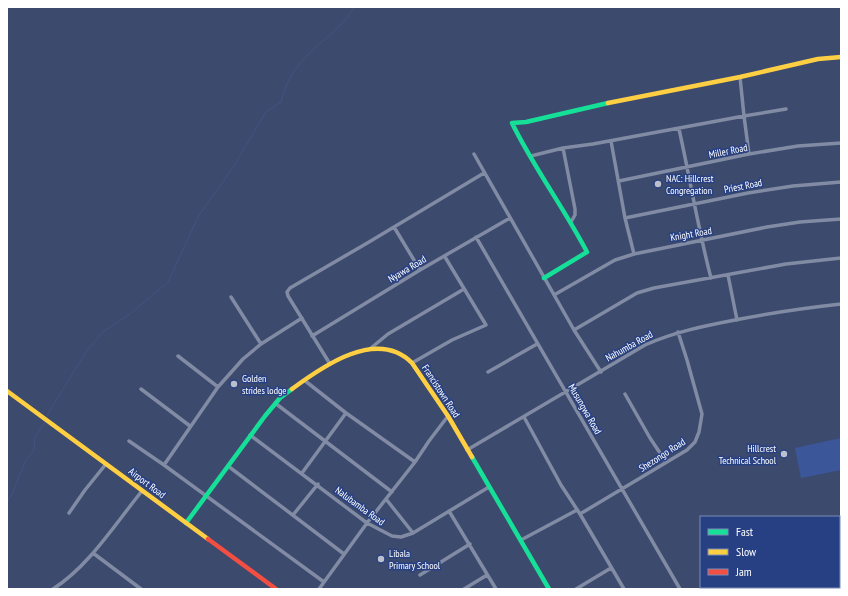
<svg xmlns="http://www.w3.org/2000/svg" width="848" height="596" viewBox="0 0 848 596" font-family="'PT Sans Narrow',sans-serif">
	<style>
		.green { fill: #3b5699 }
		.lines { fill: none; stroke-linecap: round; stroke-linejoin: round }
		.stream { stroke: #415383; stroke-width: 1 }
		.street { stroke: #828ba4; stroke-width: 3.5 }
		.fast { stroke: #16e098; stroke-width: 4.5 }
		.slow { stroke: #ffcf43; stroke-width: 4.5 }
		.jam { stroke: #f24e42; stroke-width: 4.5 }
		.poi-dot { fill: #bbc0cc; stroke: #274083; stroke-width: 1.5 }
		.labels { text-anchor: middle; dominant-baseline: central; stroke-width: 3; stroke-linejoin: round; paint-order: stroke }
		.street-label { font-size: 10px; fill: #fff; stroke: #274083 }
		.poi-label { font-size: 10px; fill: #fff; stroke: #274083; text-anchor: start }
	</style>
	<rect width="100%" height="100%" fill="#3c4a6e"/>
	<!-- green -->
	<path class="green" d="M841,438V470L801,478L795,448Z"/>
	<g class="lines">
		<!-- stream -->
		<path class="stream" d="M47,416L52,407L88,349L104,331L130,314L168,282L198,217L234,166L264,115L267,111L281,102C287,77 299,62 318,45C331,34 346,23 354,7
			M7,502L13,492L25,462L34,450L35,437L45,422"/>
		<!-- street -->
		<path class="street" d="M740,77L744,116L786,109
			M679,129C690,178 698,229 711,278
			M611,141L625,218L634,254
			M474,154L574,330L601,372
			M531,156L563,148
			M619,181L749,154L798,146L841,143
			M625,218L748,193L793,186L841,182
			M571,222L575,215V209L563,148L593,144L744,116L749,154
			M394,227L420,270
			M476,237L680,589
			M728,275L737,320
			M554,295L615,260L634,254L767,227L800,222L841,219
			M231,297L261,344
			M574,330L637,293L654,288L786,264L841,258
			M312,336L420,270L510,218
			M371,348L388,334L464,289
			M178,356L218,387
			M412,363L452,340L486,325L445,257
			M330,364L288,296L287,292L290,288L369,242L484,173
			M488,372L537,344
			M304,380L346,413L415,462
			M141,389L190,426
			M625,394L650,438L666,462
			M275,403L392,492
			M524,417L561,485L580,514L624,589
			M250,435L367,523L392,536L401,537L413,533L489,487
			M129,441L164,465L324,582
			M467,450L645,345C674,332 704,326 735,320C770,313 805,308 841,304
			M164,465L218,387L243,359L261,344L302,318
			M228,466L344,554
			M302,473L346,413
			M386,499L413,533
			M449,511L496,589
			M69,513L85,490L106,464
			M580,514L687,450L695,442L699,432L702,414L687,360L678,332
			M293,515L318,484
			M521,540L577,510
			M93,553L141,589
			M420,575L470,544
			M839,583H841
			M53,589C89,566 115,524 142,491
			M319,589L367,523L415,462L429,441L448,416
			M464,589L487,575
			M576,589L611,568
			M755,589L763,587"/>
		<!-- fast -->
		<path class="fast" d="M544,278L587,252C564,208 534,168 512,123L526,122L608,103
			M472,457L549,589
			M186,523L265,416L280,398L292,389"/>
		<!-- slow -->
		<path class="slow" d="M608,103L740,77L818,59L841,57
			M292,389C323,366 377,328 412,363L448,416L472,457
			M7,391L208,539"/>
		<!-- jam -->
		<path class="jam" d="M208,539L276,589"/>
	</g>
	<!-- markers -->
	<g class="poi-dot">
		<circle cx="658" cy="184" r="4"/>
		<circle cx="234" cy="384" r="4"/>
		<circle cx="784" cy="454" r="4"/>
		<circle cx="381" cy="559" r="4"/>
	</g>
	<g class="labels">
		<!-- street labels -->
		<g class="street-label">
			<text transform="translate(728 151) rotate(-11)">Miller Road</text>
			<text transform="translate(743 186) rotate(-11)">Priest Road</text>
			<text transform="translate(691 234) rotate(-10)">Knight Road</text>
			<text transform="translate(407 269) rotate(-31)">Nyawa Road</text>
			<text transform="translate(629 346) rotate(-29)">Nahumba Road</text>
			<text transform="translate(441 391) rotate(57)">Francistown Road</text>
			<text transform="translate(585 409) rotate(60)">Musungwa Road</text>
			<text transform="translate(662 455) rotate(-33)">Shezongo Road</text>
			<text transform="translate(147 483) rotate(37)">Airport Road</text>
			<text transform="translate(360 506) rotate(36)">Nalubamba Road</text>
		</g>
		<!-- poi labels -->
		<g class="poi-label">
			<text x="666" y="178">NAC: Hillcrest<tspan x="666" dy="12">Congregation</tspan></text>
			<text x="242" y="378">Golden<tspan x="242" dy="12">strides lodge</tspan></text>
			<text x="776" y="448" text-anchor="end">Hillcrest<tspan x="776" dy="12">Technical School</tspan></text>
			<text x="389" y="553">Libala<tspan x="389" dy="12">Primary School</tspan></text>
		</g>
	</g>
	<!-- border -->
	<rect width="848" height="596" fill="none" stroke="#ffffff" stroke-width="16"/>
	<!-- legend -->
	<rect x="700" y="516" width="140" height="72" fill="#274083" stroke="#7d8cb5"/>
	<rect x="708" y="529" width="20" height="6" fill="#16e098" stroke="#7d8cb5"/>
	<text x="736" y="536" font-size="12" fill="#ffffff">Fast</text>
	<rect x="708" y="549" width="20" height="6" fill="#ffcf43" stroke="#7d8cb5"/>
	<text x="736" y="556" font-size="12" fill="#ffffff">Slow</text>
	<rect x="708" y="569" width="20" height="6" fill="#f24e42" stroke="#7d8cb5"/>
	<text x="736" y="576" font-size="12" fill="#ffffff">Jam</text>
</svg>
